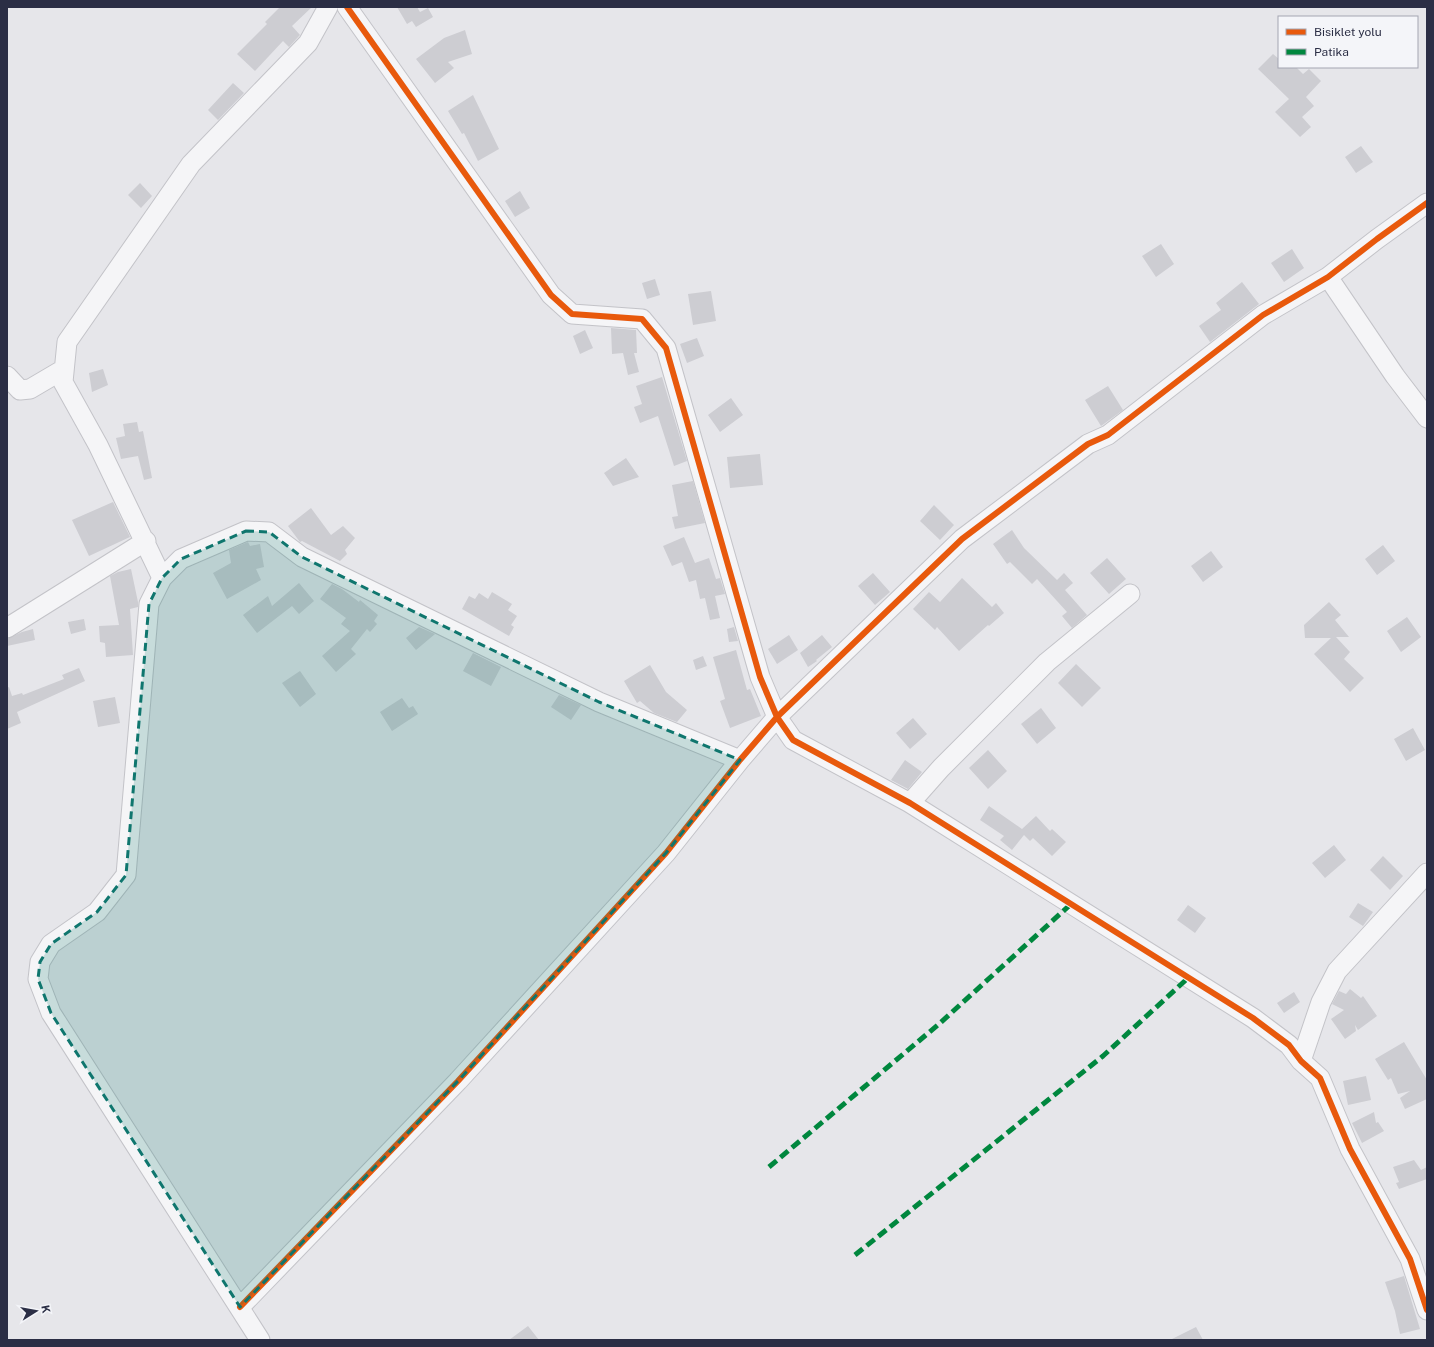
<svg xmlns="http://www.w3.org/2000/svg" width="1434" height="1347" viewBox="0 0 1434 1347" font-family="'Public Sans',sans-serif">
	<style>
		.building { fill: #cdcdd2 }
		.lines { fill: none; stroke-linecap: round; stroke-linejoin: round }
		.minor-casing { stroke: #c3c3c8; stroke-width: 21 }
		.minor { stroke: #f5f5f7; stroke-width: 19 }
		.quiet { stroke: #00873e; stroke-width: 5; stroke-dasharray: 10 5; stroke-linecap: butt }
		.cycleway-casing { stroke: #f4f5f9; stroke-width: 8 }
		.cycleway { stroke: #e8590c; stroke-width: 6 }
		.marked { fill: #0f766e; fill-opacity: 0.2; stroke: #0f766e; stroke-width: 3; stroke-dasharray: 8 5; stroke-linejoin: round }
	</style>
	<rect width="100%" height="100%" fill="#e6e6ea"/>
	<!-- building -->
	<path class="building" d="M280,7H312L292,26L300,35L299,36L289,47L283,41L255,71L237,54L267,24L265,22Z
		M397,7H417L420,12L428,8L433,17L416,27L412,21L407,24Z
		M465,30L472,54L448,62L454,68L435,83L416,59L444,38Z
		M1273,54L1279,59V67H1296L1303,74L1309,69L1321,81L1306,97L1314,106L1302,117L1311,127L1300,137L1275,112L1289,99L1258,69Z
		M233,83L244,93L218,120L208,110Z
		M473,95L499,149L478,161L464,133L462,134L448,111Z
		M1361,146L1373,162L1356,173L1345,157Z
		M140,183L152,196L141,208L128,195Z
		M520,191L530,208L515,217L505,201Z
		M1161,244L1174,264L1156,277L1142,256Z
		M1292,249L1304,268L1284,282L1271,263Z
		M655,279L660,295L647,299L642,283Z
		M1242,282L1259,304L1210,342L1199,326L1221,310L1216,303Z
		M711,291L716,321L693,325L688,294Z
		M611,328L636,330L637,353H634L639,372L628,375L623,353L612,354Z
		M585,330L593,348L580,354L573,336Z
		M697,338L704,356L687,363L680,344Z
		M103,369L108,385L92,392L89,373Z
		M662,377L687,461L674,466L658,416L640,423L634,407L642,404L636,386Z
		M1108,386L1123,410L1101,426L1085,400Z
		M731,398L743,415L720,432L708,415Z
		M137,422L139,432L143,431L152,478L144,480L138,456L121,459L116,438L125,436L123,424Z
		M760,454L763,485L730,488L727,457Z
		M626,458L639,477L613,486L604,473Z
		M693,481L705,523L675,529L672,517L678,516L672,485Z
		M113,502L130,537L89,556L72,520Z
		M934,505L954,525L940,540L920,521Z
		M311,508L331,535L343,526L355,538L345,550L347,554L340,561L302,541L300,542L288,526Z
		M1012,530L1024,548L1057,580L1064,573L1073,583L1065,590L1087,615L1072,628L1062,616L1067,612L1037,579L1032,584L1010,562L1007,564L993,544Z
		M684,537L695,563L709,558L716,579L720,578L725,594L715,596L720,618L710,620L705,598L700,599L696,580L689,582L682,562L672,566L663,546Z
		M248,542L250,546L260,544L264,567L256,569L261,580L227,599L213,573L231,563L229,550Z
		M1383,545L1395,561L1377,575L1365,559Z
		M1211,551L1223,567L1203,582L1191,566Z
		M1107,558L1126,579L1109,594L1090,573Z
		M131,569L138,602V607L130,609L133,655L106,657L105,643L100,642L99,626L119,625L110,576L118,572Z
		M873,573L890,592L875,605L858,586Z
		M962,578L992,607L996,603L1004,613L989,626L988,625L959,651L937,627L935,630L913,609L929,592L940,602Z
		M299,583L314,601L299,614L292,606L257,633L243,615L268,596L272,606Z
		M332,584L342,589L359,602L360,600L378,615L374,621L377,624L370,632L367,629L351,649L356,654L336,672L322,656L350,631L341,624L346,618L320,599Z
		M492,592L512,604L508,610L517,616L511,625L514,627L509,636L462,609L469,596L475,599L479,593L488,599Z
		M1329,602L1341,615L1335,620L1349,637H1336L1350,652L1344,659L1364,678L1350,692L1314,654L1331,638H1305L1304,625Z
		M1407,617L1421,637L1401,652L1387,631Z
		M84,619L86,630L71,634L68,622Z
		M419,627L435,634L416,650L406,638Z
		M734,627L738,641L729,642L727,629Z
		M33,629L35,640L7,646V639L22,632Z
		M789,635L798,650L777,664L768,649Z
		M822,635L832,647L816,660L817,661L808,667L800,653Z
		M736,650L747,690L750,689L761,716L730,728L720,701L725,699L713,657Z
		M473,653L501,667L491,686L463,671Z
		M703,656L707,666L696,670L693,660Z
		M1076,664L1101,688L1082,707L1058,683Z
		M650,665L666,692L687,710L677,722L654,713L640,701L637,703L624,681Z
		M79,668L85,681L17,712L21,723L7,729V688L9,687L12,696L22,693L23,695L64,679L62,675Z
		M300,671L316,694L300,707L282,683Z
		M559,695L581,705L571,720L551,707Z
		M115,697L120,723L98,727L93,701Z
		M402,698L409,708L413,706L418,714L392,731L380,712Z
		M1041,708L1056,728L1037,744L1021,724Z
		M913,718L927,734L910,749L896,733Z
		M1413,728L1425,750L1406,761L1394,739Z
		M988,750L1007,771L988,789L969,768Z
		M905,760L922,772L908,789L891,780Z
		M989,806L1022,829L1036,816L1050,831L1052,829L1066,842L1052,856L1033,838L1030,841L1024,835L1012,850L1000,840L1004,836L980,820Z
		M1334,845L1346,860L1325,878L1312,863Z
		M1383,856L1403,876L1390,890L1370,870Z
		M1358,903L1373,912L1363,926L1349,917Z
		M1188,905L1206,918L1195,933L1177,920Z
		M1350,989L1361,998L1363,996L1377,1016L1358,1030L1355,1025L1356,1031L1345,1039L1331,1019L1344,1010L1332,1004L1339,991L1346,994Z
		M1294,992L1300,1002L1284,1013L1277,1003Z
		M1404,1042L1427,1080V1099L1405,1109L1400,1098L1410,1091L1398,1094L1391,1078L1388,1080L1375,1059Z
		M1366,1076L1371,1100L1348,1105L1343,1081Z
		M1374,1112L1376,1123L1378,1122L1384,1131L1362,1143L1352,1123Z
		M1414,1160L1421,1170L1427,1167V1179L1399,1189L1396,1183L1399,1182L1393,1167Z
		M1404,1276L1420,1329L1400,1334L1395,1311L1385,1282Z
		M528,1326L539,1340H509Z
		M1196,1327L1203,1340H1170Z"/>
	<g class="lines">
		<!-- minor casing -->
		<g class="minor-casing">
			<path id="minor" d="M347,7L551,295L572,314L642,319L666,348L760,677L777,717L793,740L910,803L1253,1018L1289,1045L1301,1061L1320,1078L1350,1149L1410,1259L1427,1310
				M1328,277L1395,376L1427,418
				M7,376L20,390L30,389L64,369
				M162,578L98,445L63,382L67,342L191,164L308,43L328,7
				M7,628L146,541
				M910,803L941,768L1047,662L1130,594
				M1301,1061L1321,1002L1337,971L1427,873
				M240,1307L458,1081L666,853L740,760L777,717L962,539L1088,444L1108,435L1263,315L1328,277L1377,239L1427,203
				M260,1340L51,1013L38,979L40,962L51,944L97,912L126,875L149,604L162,578L181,559L246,531L269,532L302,557L599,702L740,760"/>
		</g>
		<!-- minor -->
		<use href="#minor" class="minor"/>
		<!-- quiet -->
		<path class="quiet" d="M769,1167L939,1024L1071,904
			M855,1255L1103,1056L1188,978"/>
		<!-- cycleway casing -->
		<g class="cycleway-casing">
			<path id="cycleway" d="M347,7L551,295L572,314L642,319L666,348L760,677L777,717L793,740L910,803L1253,1018L1289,1045L1301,1061L1320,1078L1350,1149L1410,1259L1427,1310
				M240,1307L458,1081L666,853L740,760L777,717L962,539L1088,444L1108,435L1263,315L1328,277L1377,239L1427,203"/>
		</g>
		<!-- cycleway -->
		<use href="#cycleway" class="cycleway"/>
	</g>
	<!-- marked area -->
	<path class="marked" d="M246,531L269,532L302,557L599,702L740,760L666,853L458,1081L240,1307L51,1013L38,979L40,962L51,944L97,912L126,875L149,604L162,578L181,559Z"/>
	<!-- border -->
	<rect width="1434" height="1347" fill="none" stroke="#2b2e45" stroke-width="16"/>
	<!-- legend -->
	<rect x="1278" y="16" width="140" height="52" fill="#f4f5f9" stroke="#a4a5b1"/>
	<rect x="1286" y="29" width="20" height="6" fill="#e8590c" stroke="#a4a5b1"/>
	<text x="1314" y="36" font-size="12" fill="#2b2e45">Bisiklet yolu</text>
	<rect x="1286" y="49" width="20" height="6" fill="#00873e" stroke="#a4a5b1"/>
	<text x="1314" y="56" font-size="12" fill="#2b2e45">Patika</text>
	<!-- north arrow -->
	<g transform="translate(36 1311) rotate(79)" stroke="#f4f5f9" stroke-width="3" paint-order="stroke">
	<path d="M0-3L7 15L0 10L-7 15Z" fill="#2b2e45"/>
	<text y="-6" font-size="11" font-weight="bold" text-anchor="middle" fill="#2b2e45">K</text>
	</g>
</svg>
